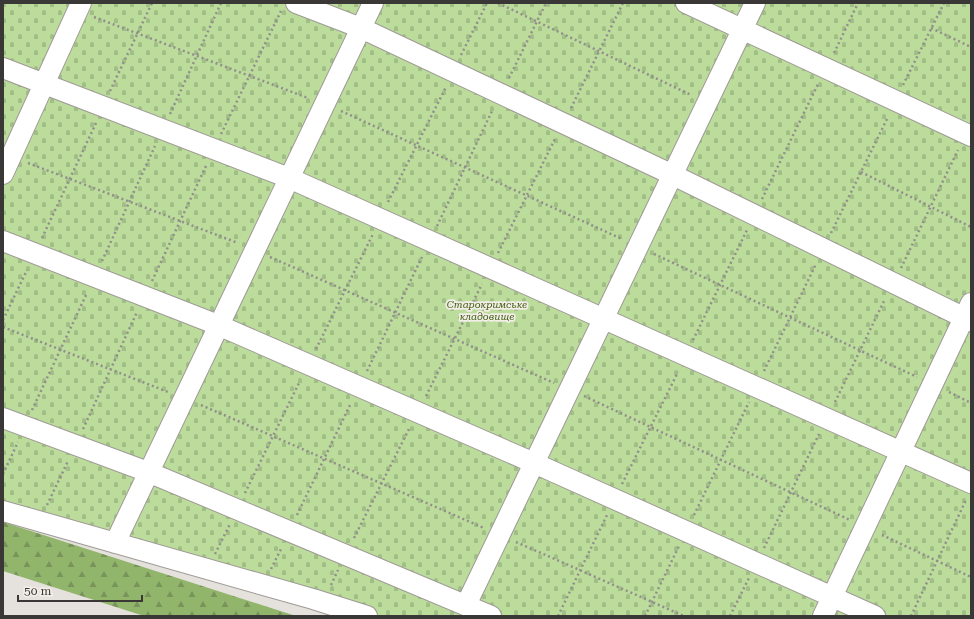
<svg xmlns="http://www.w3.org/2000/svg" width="974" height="619" viewBox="0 0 974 619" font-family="'Roboto Serif',serif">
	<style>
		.forest { fill: url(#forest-firs) }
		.cemetery { fill: url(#cemetery-stones) }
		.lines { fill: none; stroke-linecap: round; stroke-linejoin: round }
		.minor-casing { stroke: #9e9a96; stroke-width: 22 }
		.path { stroke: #918e8b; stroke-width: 2.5; stroke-dasharray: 2 3; stroke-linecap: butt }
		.minor { stroke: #fff; stroke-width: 20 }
		.labels { text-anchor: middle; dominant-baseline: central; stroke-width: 3.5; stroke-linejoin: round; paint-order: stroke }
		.park-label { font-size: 10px; font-style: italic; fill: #3c5b0a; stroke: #f3eee9 }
	</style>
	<defs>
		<pattern id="forest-firs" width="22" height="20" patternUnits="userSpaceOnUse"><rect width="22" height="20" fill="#92b56c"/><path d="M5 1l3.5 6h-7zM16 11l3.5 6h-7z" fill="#78945a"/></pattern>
		<pattern id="cemetery-stones" width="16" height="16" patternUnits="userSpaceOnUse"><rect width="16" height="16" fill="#bcdc9c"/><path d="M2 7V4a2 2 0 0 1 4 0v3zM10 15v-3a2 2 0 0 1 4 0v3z" fill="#a2be87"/></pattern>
	</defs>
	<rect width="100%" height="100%" fill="#e5e1dc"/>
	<!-- forest -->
	<path class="forest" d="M3,522L296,616H144L3,571Z"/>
	<!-- cemetery -->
	<path class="cemetery" d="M3,3H971V616H367L3,511Z"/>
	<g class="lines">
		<!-- minor casing -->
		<g class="minor-casing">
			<path id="minor" d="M296,3L361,28L673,175L971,321
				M686,3L971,136
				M3,68L289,178L971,483
				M3,174L81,3
				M3,241L218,325L534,463L875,616
				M3,418L148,472L491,616
				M3,511L313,599L367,616
				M115,543L373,3
				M466,605L755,3
				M823,616L971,303"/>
		</g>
		<!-- path -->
		<path class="path" d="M498,3L691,95
			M94,17L308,98
			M931,28L971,47
			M834,53L858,3
			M461,55L487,3
			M509,78L546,3
			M903,85L944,3
			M110,91L152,3
			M571,108L623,3
			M341,111L622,239
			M170,114L221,3
			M221,134L281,11
			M28,163L238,243
			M861,172L971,227
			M762,199L818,84
			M388,202L446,87
			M437,226L493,109
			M831,233L888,117
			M42,238L96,123
			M498,253L555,139
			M654,254L917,377
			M270,257L554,383
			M102,261L155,146
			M901,268L958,150
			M152,281L206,166
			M3,320L27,270
			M3,327L168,392
			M693,340L747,230
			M316,349L373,234
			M367,371L422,257
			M764,371L816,264
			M949,392L971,403
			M426,396L482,284
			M584,396L850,520
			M835,402L885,299
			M201,405L484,528
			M32,410L87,293
			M83,429L137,312
			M3,474L18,442
			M622,484L678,372
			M245,493L300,381
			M47,505L68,461
			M297,515L351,403
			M694,515L749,402
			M882,535L971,577
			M354,538L410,427
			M516,542L684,616
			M764,548L819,434
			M215,554L230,524
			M271,569L282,547
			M331,585L338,570
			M558,616L607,515
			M645,616L679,546
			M730,616L749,578
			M911,616L966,500"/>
		<!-- minor -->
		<use href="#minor" class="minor"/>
	</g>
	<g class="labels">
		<!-- park labels -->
		<g class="park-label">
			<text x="487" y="304">Старокримське<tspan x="487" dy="12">кладовище</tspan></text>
		</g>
	</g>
	<!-- border -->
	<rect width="974" height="619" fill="none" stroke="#3a3837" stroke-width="8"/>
	<!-- scale -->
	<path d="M18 595v6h124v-6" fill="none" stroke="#3a3837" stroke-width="2"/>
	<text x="24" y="595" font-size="12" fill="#3a3837" stroke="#f3eee9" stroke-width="3" paint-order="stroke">50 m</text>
</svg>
